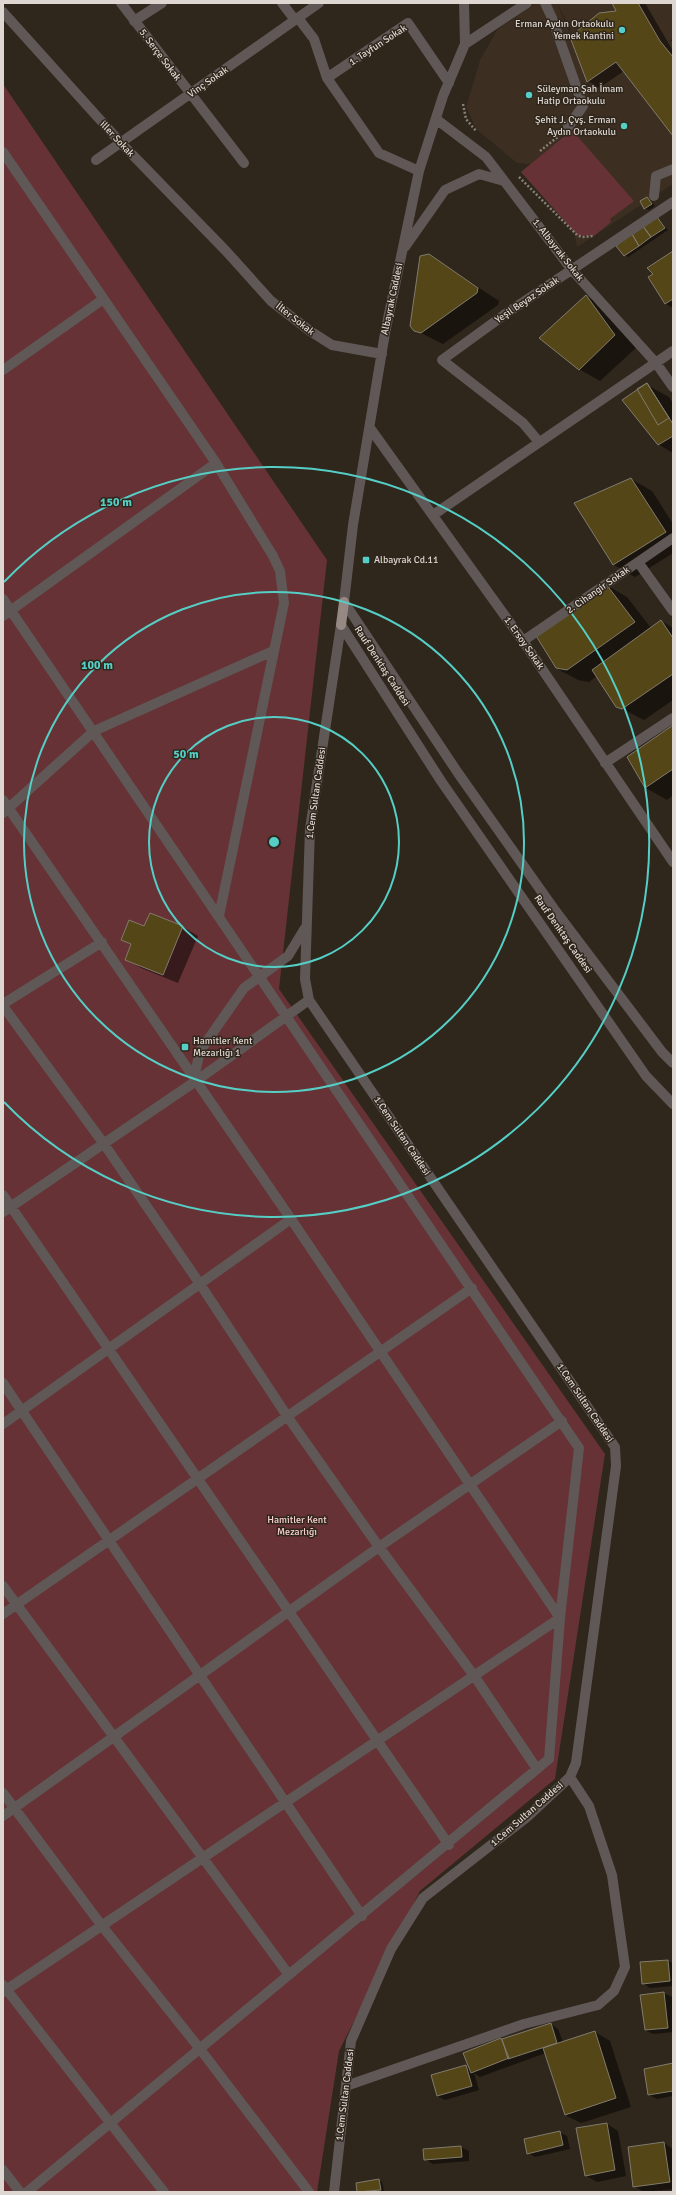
<svg xmlns="http://www.w3.org/2000/svg" width="676" height="2195" viewBox="0 0 676 2195" font-family="Signika,sans-serif">
	<style>
		.built { fill: #3c2e21; fill-rule: evenodd }
		.green { fill: #663235 }
		.shadow { fill: #0007 }
		.building { fill: #554617; stroke: #807b6d }
		.lines { fill: none; stroke-linecap: round; stroke-linejoin: round }
		.path { stroke: #888078; stroke-width: 2.5; stroke-dasharray: 2 2; stroke-linecap: butt }
		.minor { stroke: #5f5856; stroke-width: 10 }
		.major { stroke: #968883; stroke-width: 10 }
		.ring { fill: none; stroke: #55cec6; stroke-width: 2 }
		.poi-dot { fill: #55cec6; stroke: #2f261c; stroke-width: 1.5 }
		.labels { text-anchor: middle; dominant-baseline: central; stroke-width: 3; stroke-linejoin: round; paint-order: stroke }
		.poi-label { font-size: 10px; fill: #ded7d1; stroke: #2f261c; text-anchor: start }
		.street-label { font-size: 10px; fill: #ded7d1; stroke: #2f261c }
		.park-label { font-size: 10px; fill: #f8d0d0; stroke: #2f261c }
		.centre { fill: #55cec6; stroke: #2f261c; stroke-width: 2 }
		.ring-label { font-size: 12px; text-anchor: middle; font-weight: bold; fill: #55cec6; stroke: #2f261c; stroke-width: 3; stroke-linejoin: round; paint-order: stroke }
	</style>
	<rect width="100%" height="100%" fill="#2f261c"/>
	<!-- built -->
	<path class="built" d="M536,3H557L569,32L571,30L557,3H673V38L669,41L670,42L673,40V184L577,247L574,231L521,172L530,164L517,163L476,129L466,107L480,60L497,30ZM571,36L589,68L590,103L587,82Z"/>
	<!-- green -->
	<path class="green" d="M3,84L327,560L279,989L605,1454L555,1779L420,1891L339,2051L317,2192H3Z
		M572,130L634,201L610,219L611,222L594,236L577,235L521,172Z"/>
	<!-- shadow -->
	<path class="shadow" d="M613,3H645L673,51V134L624,71L599,88L588,81L572,37L618,11Z
		M647,198L655,206L649,210L645,208Z
		M657,218L668,230L628,257L625,255Z
		M673,252V308L666,304L650,278Z
		M429,255L499,301L498,305L443,344L415,330Z
		M586,296L607,308L636,348L600,381L579,369Z
		M647,385L669,397L673,404V453L658,444Z
		M631,479L652,491L673,524V553L635,577L614,565L575,504Z
		M606,585L627,597L651,628L661,621L673,628V700L644,720L617,706L597,676L589,682L578,680L556,668Z
		M673,726V795L667,800L646,788Z
		M145,927H183L198,936L178,983L141,968L126,959L132,945L122,940Z
		M668,1961L673,1963V1986L650,1988L643,1983Z
		M664,1993L672,1997L673,2032L653,2034L645,2030L641,1996Z
		M551,2024L558,2029L563,2042L595,2032L610,2041L631,2107L581,2123L565,2115L546,2053L480,2077L474,2073L479,2090L445,2100L437,2096L466,2066L471,2069L465,2053L501,2039Z
		M673,2064V2096L657,2099L649,2095Z
		M607,2124L618,2131L626,2176L597,2182L585,2175Z
		M559,2132L567,2136L570,2149L535,2157L528,2153Z
		M664,2143L673,2149V2189L644,2192L634,2186Z
		M461,2147L469,2151V2161L433,2164L425,2159Z
		M379,2180L382,2182L384,2191L358,2192L357,2184Z"/>
	<!-- building -->
	<path class="building" d="M612,3H638L660,41L673,57V136L616,62L587,82L570,37L599,13L616,11Z
		M647,197L652,204L644,209L640,201Z
		M657,217L665,228L651,237L642,225Z
		M642,225L651,237L639,246L632,234Z
		M632,234L639,246L624,256L616,246Z
		M673,251V299L665,304L648,277L653,274L647,268Z
		M429,254L478,288L477,293L421,333L414,331L410,326L420,256Z
		M586,295L615,335L579,370L539,338Z
		M647,383L673,424V436L658,445L622,400Z
		M647,383L669,418L658,425L637,389Z
		M631,478L666,532L613,565L574,503Z
		M606,584L635,622L567,670L556,668L533,631Z
		M661,620L673,638V674L622,709L616,707L592,670Z
		M673,725V769L645,788L627,757Z
		M150,913L183,926L163,975L125,960L131,944L121,940L129,920L144,926Z
		M668,1960L670,1981L642,1984L640,1962Z
		M664,1992L668,2028L645,2030L640,1995Z
		M551,2023L557,2043L508,2059L502,2039Z
		M595,2031L616,2098L565,2115L543,2048Z
		M501,2038L509,2058L471,2073L463,2053Z
		M673,2063V2091L648,2095L644,2069Z
		M466,2065L472,2086L437,2096L431,2075Z
		M607,2123L615,2170L585,2176L576,2128Z
		M560,2131L563,2145L527,2154L524,2139Z
		M664,2142L670,2182L633,2187L628,2147Z
		M461,2146L462,2157L424,2160L423,2149Z
		M379,2179L381,2190L357,2192L356,2183Z"/>
	<g class="lines">
		<!-- path -->
		<path class="path" d="M463,104L466,119L476,131
			M540,151L559,136
			M519,177L577,235L582,237L594,236"/>
		<!-- minor -->
		<path class="minor" d="M121,3L244,163
			M282,3L295,20
			M464,3L465,44L443,96L419,171L385,333L353,525L344,602L458,773L554,909L662,1052L673,1063
			M545,3L552,18L583,106L568,127
			M3,12L121,143L226,251L271,301L310,331L332,345L382,354
			M298,18L314,39L327,78L379,153L419,171
			M134,21L162,3
			M465,44L527,3
			M327,78L408,23L449,83
			M436,119L486,157L572,270L656,363L673,387
			M3,152L216,463L273,556L280,571L284,603L219,916
			M96,160L319,3
			M654,196L656,176L673,169
			M405,247L445,190L479,174L504,181
			M3,370L102,300
			M370,428L523,641L673,862
			M539,442L523,423L442,360L504,315L673,202
			M433,515L673,351
			M638,562L673,611
			M3,599L579,1448L560,1618L549,1759L27,2192
			M3,616L216,463
			M341,625L441,781L646,1076L673,1104
			M523,641L673,538
			M605,763L673,718
			M3,800L291,1219L560,1618L3,1992
			M3,813L94,731L273,651
			M3,1004L102,942
			M3,1006L104,1144L200,1284L287,1416L379,1547L475,1677L537,1769
			M194,1078L200,1051L244,988L288,956L305,928
			M3,1195L449,1845
			M3,1212L196,1081L309,1000
			M3,1383L362,1916
			M3,1424L291,1219
			M3,1586L289,1975
			M3,1614L472,1288
			M3,1793L102,1926L200,2049L309,2192
			M3,1816L379,1547L562,1421
			M3,1985L164,2192
			M346,2086L524,2024L598,2005L614,1991L625,1967L612,1875L589,1806L570,1777
			M3,2170L20,2192
			M334,2192L351,2041L391,1949L423,1898L527,1817L570,1777L576,1763L616,1466L615,1447L309,1000L305,979L310,829L341,625"/>
		<!-- major -->
		<path class="major" d="M341,625L344,602"/>
	</g>
	<!-- distance rings -->
	<g class="ring">
		<circle cx="274" cy="842" r="125"/>
		<circle cx="274" cy="842" r="250"/>
		<path d="M4 582A375 375 0 1 1 4 1102"/>
	</g>
	<!-- markers -->
	<g class="poi-dot">
		<circle cx="622" cy="30" r="4"/>
		<circle cx="529" cy="95" r="4"/>
		<circle cx="624" cy="126" r="4"/>
		<rect x="362" y="556" width="8" height="8" rx="2"/>
		<rect x="181" y="1043" width="8" height="8" rx="2"/>
	</g>
	<g class="labels">
		<!-- poi labels -->
		<g class="poi-label">
			<text x="614" y="24" text-anchor="end">Erman Aydın Ortaokulu<tspan x="614" dy="12">Yemek Kantini</tspan></text>
			<text x="537" y="89">Süleyman Şah İmam<tspan x="537" dy="12">Hatip Ortaokulu</tspan></text>
			<text x="616" y="120" text-anchor="end">Şehit J. Çvş. Erman<tspan x="616" dy="12">Aydın Ortaokulu</tspan></text>
			<text x="374" y="560">Albayrak Cd.11</text>
			<text x="193" y="1041">Hamitler Kent<tspan x="193" dy="12">Mezarlığı 1</tspan></text>
		</g>
		<!-- street labels -->
		<g class="street-label">
			<text transform="translate(378 45) rotate(-33)">1. Tayfun Sokak</text>
			<text transform="translate(160 55) rotate(53)">5. Serçe Sokak</text>
			<text transform="translate(208 82) rotate(-35)">Vinç Sokak</text>
			<text transform="translate(117 139) rotate(47)">iller Sokak</text>
			<text transform="translate(558 250) rotate(52)">1. Albayrak Sokak</text>
			<text transform="translate(392 299) rotate(-78)">Albayrak Caddesi</text>
			<text transform="translate(527 300) rotate(-34)">Yeşil Beyaz Sokak</text>
			<text transform="translate(295 319) rotate(38)">İlter Sokak</text>
			<text transform="translate(598 590) rotate(-35)">2. Cihangir Sokak</text>
			<text transform="translate(524 643) rotate(55)">1. Ersoy Sokak</text>
			<text transform="translate(382 666) rotate(57)">Rauf Denktaş Caddesi</text>
			<text transform="translate(316 793) rotate(-82)">1.Cem Sultan Caddesi</text>
			<text transform="translate(563 934) rotate(55)">Rauf Denktaş Caddesi</text>
			<text transform="translate(402 1136) rotate(56)">1.Cem Sultan Caddesi</text>
			<text transform="translate(585 1403) rotate(56)">1.Cem Sultan Caddesi</text>
			<text transform="translate(527 1814) rotate(-41)">1.Cem Sultan Caddesi</text>
			<text transform="translate(345 2095) rotate(-83)">1.Cem Sultan Caddesi</text>
		</g>
		<!-- park labels -->
		<g class="park-label">
			<text x="297" y="1520">Hamitler Kent<tspan x="297" dy="12">Mezarlığı</tspan></text>
		</g>
	</g>
	<circle cx="274" cy="842" r="6" class="centre"/>
	<g class="ring-label">
		<text x="116" y="506">150 m</text>
		<text x="97" y="669">100 m</text>
		<text x="186" y="758">50 m</text>
	</g>
	<!-- border -->
	<rect width="676" height="2195" fill="none" stroke="#ded7d1" stroke-width="8"/>
</svg>
